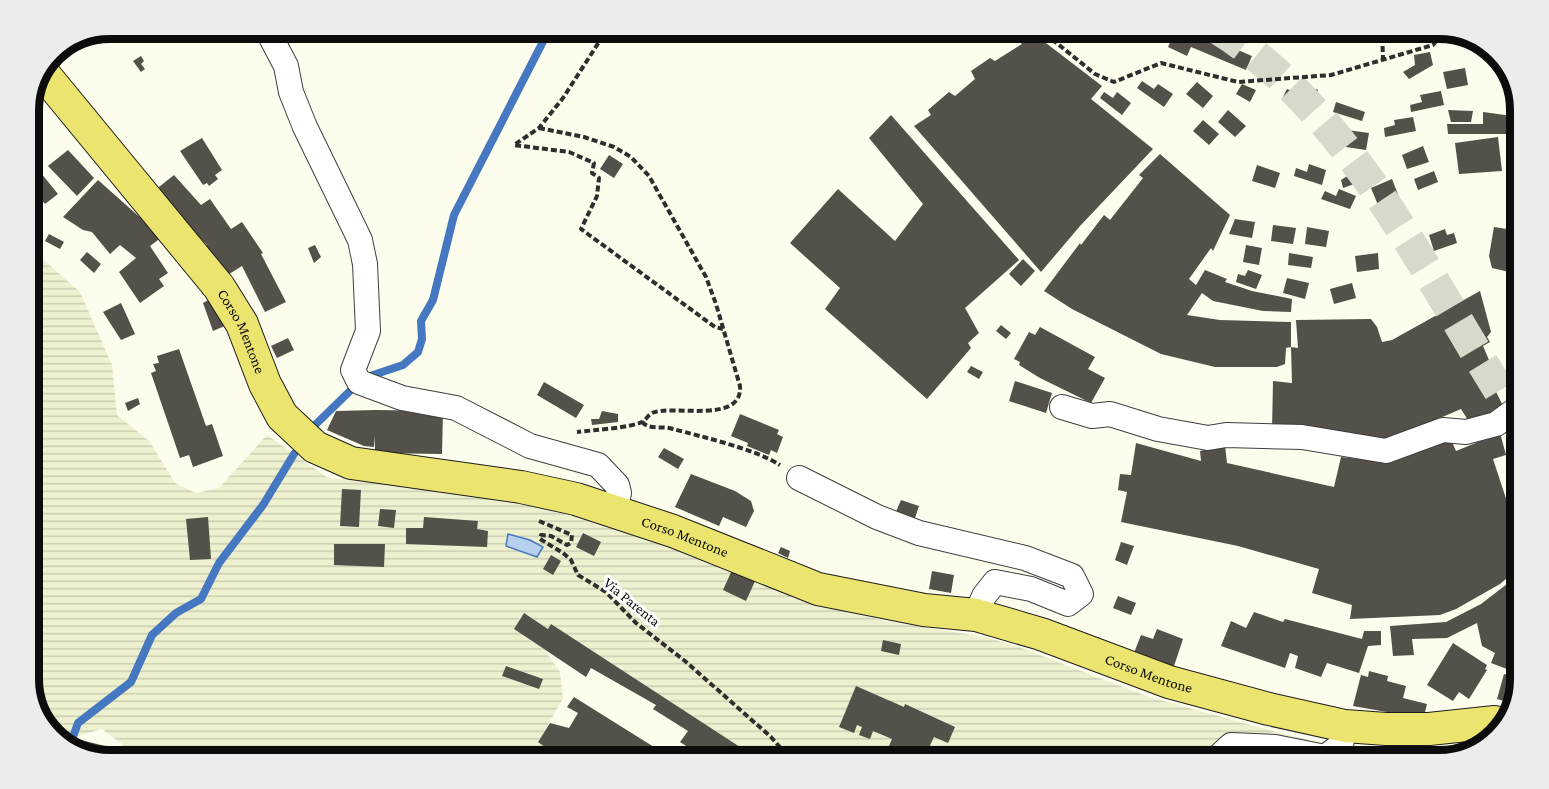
<svg xmlns="http://www.w3.org/2000/svg" width="1549" height="789" viewBox="0 0 1549 789" font-family="'Crimson Pro',serif">
	<style>
		.farmland { fill: url(#farmland-rules) }
		.water { fill: url(#water-ripples); stroke: #4578c0; stroke-width: 1.5 }
		.lines { fill: none; stroke-linecap: round; stroke-linejoin: round }
		.stream { stroke: #4578c0; stroke-width: 8 }
		.building { fill: #54504a }
		.major-tunnel { stroke: #d9d9cb; stroke-width: 32; stroke-dasharray: 32 16; stroke-linecap: butt }
		.minor-casing { stroke: #3f3f3f; stroke-width: 26 }
		.major-casing { stroke: #1d1d1d; stroke-width: 34 }
		.path { stroke: #2e2e2e; stroke-width: 4; stroke-dasharray: 6 3; stroke-linecap: butt }
		.minor { stroke: #fff; stroke-width: 24 }
		.major { stroke: #ebe46f; stroke-width: 32 }
		.rail { stroke: #af4232; stroke-width: 4.5 }
		.labels { text-anchor: middle; dominant-baseline: central; stroke-width: 6; stroke-linejoin: round; paint-order: stroke }
		.street-label { font-size: 15px; fill: #0c0c0c; stroke: #fff }
		.rim { fill: none; stroke: #0c0c0c; stroke-width: 8 }
	</style>
	<defs>
		<pattern id="farmland-rules" width="6" height="5" patternUnits="userSpaceOnUse" patternTransform="scale(1.5)"><rect width="6" height="5" fill="#eef1d0"/><path d="M0 2.5h6" fill="none" stroke="#cbcdb1"/></pattern>
		<pattern id="water-ripples" width="26" height="14" patternUnits="userSpaceOnUse" patternTransform="scale(1.5)"><rect width="26" height="14" fill="#b7d0f0"/><path d="M2 4q2-2 4 0t4 0M15 11q2-2 4 0t4 0" fill="none" stroke="#9cb1cd"/></pattern>
	</defs>
	<rect width="100%" height="100%" fill="#fdfded"/>
	<!-- farmland -->
	<path class="farmland" d="M29,247L80,292L112,365L117,415L150,442L175,483L196,493L219,488L267,435L328,478L501,490L716,555L795,599L881,620L985,637L1019,647L1149,697L1284,734L1357,751L1404,754L1486,745L1439,760H760L551,625L548,629L524,613L519,618L528,639L545,650L560,672L563,698L538,742L549,750L543,760H125L122,744L102,729L67,739L65,744L42,725L29,685Z"/>
	<!-- water -->
	<path class="water" d="M508,534L530,540L543,547L537,557L506,546Z"/>
	<g class="lines">
		<!-- stream -->
		<path class="stream" d="M370,376L403,365L418,352L422,339L421,321L433,300L454,215L550,28
			M315,425L351,390
			M69,748L78,723L131,682L152,635L176,613L201,599L219,563L263,505L294,454"/>
	</g>
	<!-- building -->
	<path class="building" d="M280,28H302L287,39Z
		M1189,29L1252,56L1246,70L1191,47L1187,56L1168,47L1172,38L1183,43Z
		M1029,30L1102,86L1091,99L1153,149L1080,226L1041,272L914,126L931,115L928,110L949,92L955,96L975,79L971,71L990,58L995,61L1022,44L1017,40Z
		M1430,52L1433,65L1409,79L1403,72L1415,65L1414,55Z
		M141,56L144,61L141,64L145,69L141,72L133,61Z
		M1465,68L1468,85L1447,89L1443,72Z
		M1142,81L1154,89L1158,84L1173,94L1164,107L1137,88Z
		M1197,82L1213,96L1203,108L1186,94Z
		M1242,84L1256,90L1250,102L1236,94Z
		M1307,86L1318,90L1312,108L1283,97L1287,89L1303,95Z
		M1441,91L1444,105L1411,112L1410,105L1422,102L1420,95Z
		M1104,92L1113,98L1117,92L1131,103L1122,115L1100,98Z
		M1336,102L1365,112L1362,121L1333,112Z
		M1228,110L1246,126L1235,137L1218,122Z
		M1448,110L1473,111L1471,122H1451Z
		M1483,112L1512,116L1510,134H1448L1447,124H1483Z
		M891,115L1019,260L965,308L979,333L968,343L971,348L927,399L825,309L840,288L790,243L838,189L895,241L923,204L869,138Z
		M1413,117L1416,131L1385,137L1384,128L1395,125L1394,120Z
		M1203,120L1219,134L1209,145L1193,131Z
		M1347,130L1369,133L1366,150L1346,147Z
		M1498,137L1502,171L1459,174L1455,143Z
		M202,138L222,170L215,175L218,179L209,186L207,183L203,185L180,151Z
		M1423,146L1429,162L1407,169L1402,155Z
		M68,150L94,178L77,196L48,166Z
		M1160,154L1230,215L1213,251L1211,248L1189,279L1196,285L1205,270L1227,279L1225,282L1252,291L1292,299L1291,312L1263,311L1213,301L1202,293L1187,315L1220,320L1291,322V347L1286,348L1285,364L1277,367H1215L1161,354L1072,309L1044,291L1080,243L1081,245L1104,215L1110,220L1143,178L1139,175Z
		M609,155L623,164L614,178L600,169Z
		M1309,164L1326,170L1322,185L1294,176L1296,168L1307,172Z
		M1367,164L1371,178L1343,188L1341,180L1349,175L1351,170Z
		M1257,165L1280,173L1275,188L1252,181Z
		M36,167L58,194L45,204L29,185V173Z
		M1434,171L1438,182L1418,190L1414,179Z
		M174,175L201,205L210,199L231,229L242,222L263,253L261,254L286,302L265,312L242,266L226,276L204,247L207,245L154,191Z
		M1392,179L1399,197L1378,205L1371,188Z
		M98,180L162,237L150,246L168,273L159,279L164,286L140,303L119,272L136,258L120,245L110,254L92,232L83,230L63,217Z
		M1339,189L1356,196L1350,209L1321,199L1325,191L1336,196Z
		M30,219L38,227L31,234L29,232Z
		M1235,219L1255,222L1252,238L1229,234Z
		M1273,225L1296,228L1293,244L1271,241Z
		M1307,227L1329,231L1326,247L1305,244Z
		M1494,227L1520,231L1513,279L1508,278L1509,272L1492,268L1489,256Z
		M1445,229L1447,235L1454,233L1457,243L1434,251L1429,235Z
		M49,234L64,242L60,249L45,241Z
		M315,245L321,257L314,263L308,248Z
		M1246,245L1262,248L1259,265L1243,262Z
		M87,252L101,264L94,273L80,260Z
		M1289,253L1313,257L1311,268L1288,265Z
		M1378,253L1379,269L1357,272L1355,256Z
		M1023,259L1035,271L1021,286L1009,274Z
		M1248,270L1262,275L1256,289L1236,282L1238,274L1245,276Z
		M1287,278L1309,283L1305,299L1283,293Z
		M1352,283L1356,298L1334,304L1330,289Z
		M1480,291L1491,332L1487,337L1490,342L1483,346L1492,367L1486,371L1502,404V408L1471,425L1461,409L1426,424L1428,429L1387,446L1272,430L1273,381L1292,383L1291,347L1298,348L1296,320L1371,319L1377,327L1382,342L1392,340Z
		M212,298L227,325L213,331L203,303Z
		M121,303L135,334L121,340L103,312Z
		M1001,325L1011,333L1006,339L996,331Z
		M1040,327L1095,357L1088,369L1105,378L1091,403L1040,378L1019,365L1020,362L1014,359L1029,332L1035,335Z
		M288,338L294,350L277,358L271,346Z
		M179,349L206,426L212,424L223,456L193,467L189,455L180,458L151,373L156,371L153,364L159,363L157,356Z
		M971,366L983,372L979,379L967,372Z
		M1015,381L1052,393L1046,413L1009,401Z
		M544,382L584,405L576,418L537,395Z
		M138,398L140,404L128,411L125,403Z
		M376,410L443,411L442,454L375,453V436L374,447L364,446L327,430L336,411Z
		M602,411L618,414V422L592,425L591,419H599Z
		M740,414L779,430L777,434L783,437L777,453L771,450L769,455L747,446L748,443L731,436Z
		M1500,433L1506,455L1493,459L1520,541V567L1500,584L1456,609L1440,615L1350,619L1352,605L1312,593L1319,569L1238,546L1121,522L1127,492L1118,490L1120,474L1131,475L1136,443L1201,461L1200,451L1225,445L1227,463L1334,487L1341,457L1378,461L1450,437L1456,451Z
		M664,448L684,459L678,469L658,457Z
		M691,474L735,491L751,501L754,511L746,527L723,517L719,526L675,507Z
		M342,489L361,490L359,527L340,526Z
		M1520,496V523H1519L1512,498Z
		M901,500L919,506L914,521L895,514Z
		M380,509L396,510L394,528L378,526Z
		M208,517L211,559L190,560L186,519Z
		M424,517L478,521L477,529L488,531L487,547L406,544V528H423Z
		M583,533L601,542L594,556L576,547Z
		M1121,542L1134,546L1127,565L1115,560Z
		M334,544H385L384,567L334,565Z
		M781,547L790,551L788,558L778,553Z
		M551,555L561,561L553,575L543,569Z
		M733,568L756,579L746,601L723,590Z
		M932,571L954,575L951,593L929,589Z
		M1520,574V674L1491,663L1495,653L1482,646L1477,623L1447,638L1412,639L1414,655L1393,656L1390,626L1446,622L1481,604Z
		M1118,596L1136,603L1131,615L1113,608Z
		M1254,612L1283,622L1285,619L1362,639L1364,631H1381V645L1368,646L1359,673L1327,663L1321,677L1295,668L1298,656L1290,653L1285,668L1221,646L1231,621L1246,628Z
		M524,613L548,629L551,624L760,760H708L680,742L688,731L653,709L656,705L591,668L586,677L514,629Z
		M1157,629L1183,639L1172,672L1132,658L1141,635L1153,639Z
		M883,640L901,644L899,655L881,651Z
		M1453,643L1487,665L1485,669L1487,670L1469,699L1459,692L1453,701L1427,685Z
		M506,666L543,679L539,689L502,676Z
		M1369,671L1388,676L1387,681L1406,686L1403,698L1427,704L1425,712L1398,714L1353,706L1361,675L1368,677Z
		M1504,674L1520,678L1515,704L1497,699Z
		M856,686L904,707L905,704L955,727L948,743L934,737L923,760L889,746L892,739L873,731L870,739L859,735L862,727L857,725L854,733L839,727Z
		M574,697L654,747L676,760H543L549,750L538,742L550,723L569,728L578,713L567,707Z
		M81,740L113,748L109,760L77,753Z"/>
	<g class="lines">
		<!-- major-tunnel -->
		<path class="major-tunnel" d="M1217,28C1356,114 1433,291 1520,423"/>
		<!-- minor casing -->
		<g class="minor-casing">
			<path id="minor" d="M266,28L286,66L291,92L305,127L360,240L365,264L368,331L353,370L359,382L402,398L456,408L530,446L598,465L617,485L619,493L615,510
				M1062,407L1092,416L1110,414L1158,429L1208,438L1226,435L1302,437L1386,451L1443,430L1466,432L1496,424L1511,413L1520,410
				M799,478L877,517L919,533L1025,558L1072,576L1081,594L1068,604L1031,589L995,582L984,596L976,615
				M1221,760L1219,756L1231,745L1275,747L1325,757L1341,745L1345,726"/>
		</g>
		<!-- major casing -->
		<g class="major-casing">
			<g id="major">
				<path id="s1" d="M43,73L219,287L242,324L265,384L282,416L315,447L351,463L521,487L576,499L673,531L818,589L924,610L976,615L1041,634L1169,682L1269,709L1345,726L1386,729H1429L1495,722L1504,724"/>
			</g>
		</g>
		<!-- path -->
		<path class="path" d="M608,28L563,98L539,128L514,145L569,152L594,163L592,173L599,178L597,196L581,229L715,327L723,329
			M1038,28L1095,74L1114,82L1161,63L1238,82L1331,75L1433,45L1446,30
			M1382,28L1383,59
			M539,128L584,137L614,147L631,157L649,176L706,277L716,304L740,386C743,425 672,404 652,413C648,415 646,420 642,422C629,428 593,430 577,432
			M642,422C651,431 662,425 673,429C703,437 755,449 780,465
			M539,521L572,535L571,543L567,545L551,536L541,535L540,539L563,553L571,560L578,575L606,592L636,623L685,661L771,737L791,760"/>
		<!-- minor -->
		<use href="#minor" class="minor"/>
		<!-- major -->
		<use href="#major" class="major"/>
		<!-- rail -->
		<path class="rail" d="M1457,33L1492,51"/>
	</g>
	<g class="labels">
		<!-- street labels -->
		<g class="street-label">
			<text stroke="none"><textPath href="#s1" startOffset="327">Corso Mentone</textPath></text>
			<text stroke="none"><textPath href="#s1" startOffset="849">Corso Mentone</textPath></text>
			<text transform="translate(632 602) rotate(39)">Via Parenta</text>
			<text stroke="none"><textPath href="#s1" startOffset="1335">Corso Mentone</textPath></text>
		</g>
	</g>
	<!-- crop -->
	<path d="M0 0H1549V789H0ZM110 39H1439A71 71 0 0 1 1510 110V679A71 71 0 0 1 1439 750H110A71 71 0 0 1 39 679V110A71 71 0 0 1 110 39Z" fill="#ececec" fill-rule="evenodd"/>
	<path class="rim" d="M110 39H1439A71 71 0 0 1 1510 110V679A71 71 0 0 1 1439 750H110A71 71 0 0 1 39 679V110A71 71 0 0 1 110 39Z"/>
</svg>
